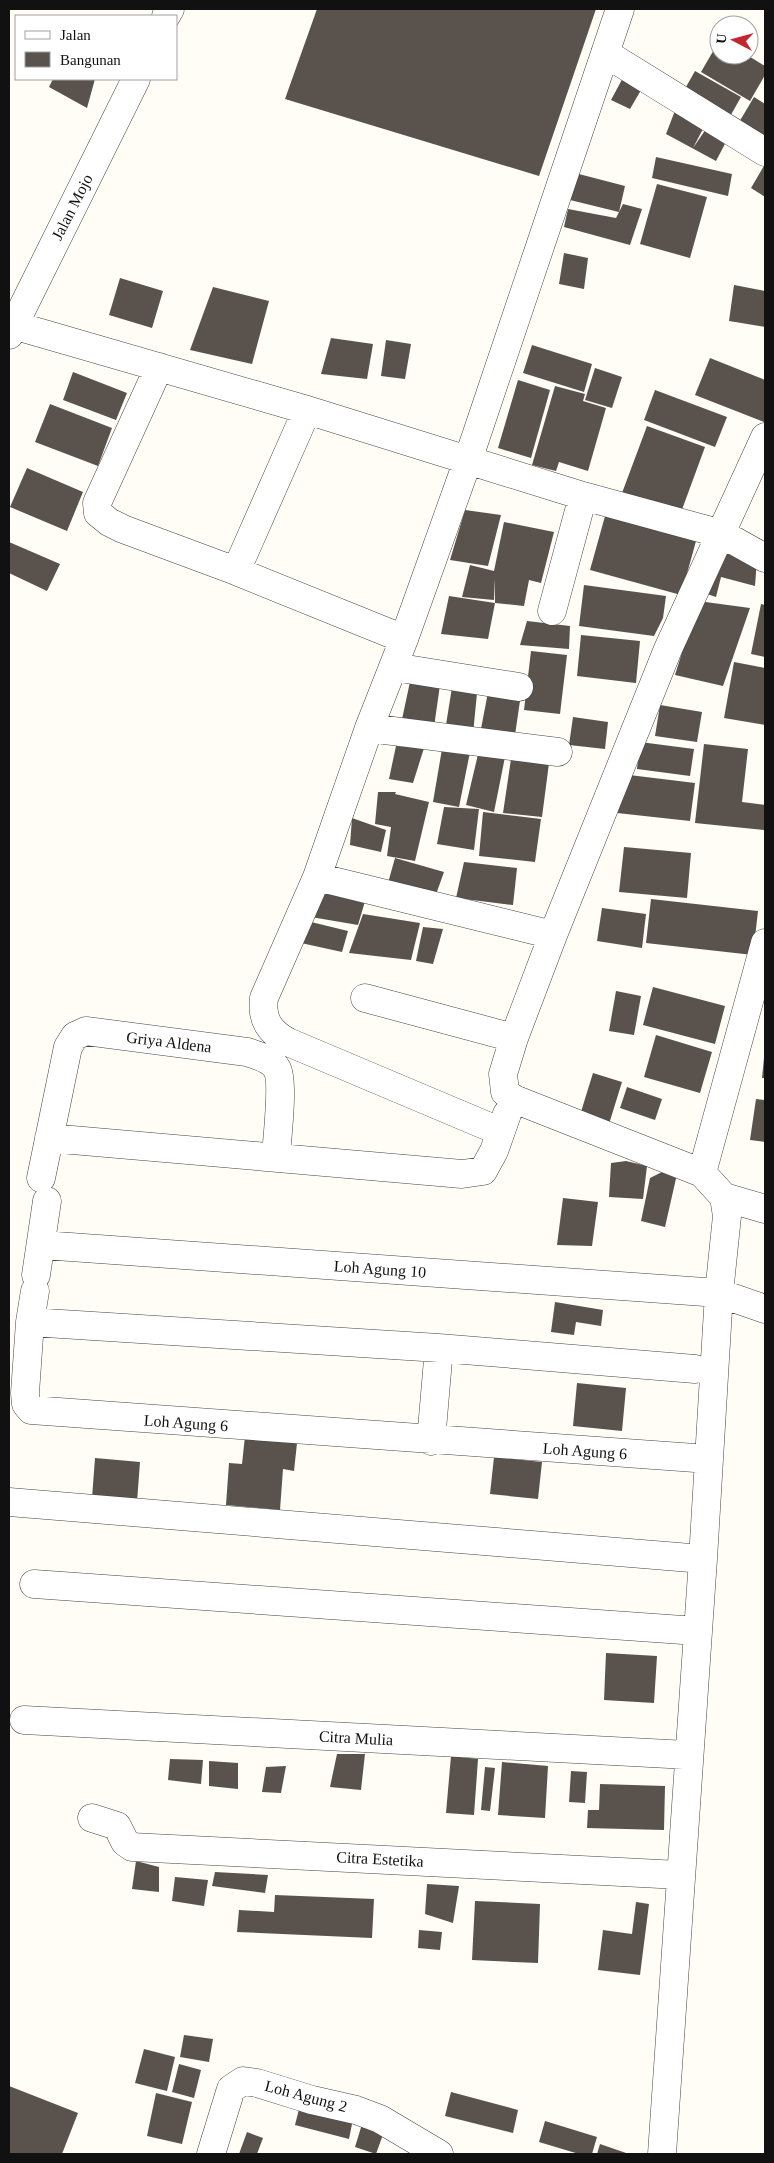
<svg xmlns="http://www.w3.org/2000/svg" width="774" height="2163" viewBox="0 0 774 2163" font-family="Georgia,serif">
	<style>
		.building { fill: #5a524d }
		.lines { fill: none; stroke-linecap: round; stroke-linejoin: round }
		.minor-casing { stroke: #444; stroke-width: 29 }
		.minor { stroke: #fff; stroke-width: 28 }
		.labels { text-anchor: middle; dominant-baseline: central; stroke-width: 5; stroke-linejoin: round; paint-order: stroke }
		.street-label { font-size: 16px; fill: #111; stroke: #fff }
	</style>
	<rect width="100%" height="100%" fill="#fffdf5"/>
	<!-- building -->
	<path class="building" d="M317,9H596L539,176L285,99Z
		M719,41V55H747L765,66V75L750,101L701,72Z
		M695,71L741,97L728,120L682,94Z
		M626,72L644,85L630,109L611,100Z
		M53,79H95L87,108L49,87Z
		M754,97L765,104V148L735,129Z
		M676,108L704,127L693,148L708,126L727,140L716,161L666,134Z
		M656,157L732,174L728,196L652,178Z
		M765,164V197L751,188Z
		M575,173L625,186L619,212L570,200Z
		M657,184L707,197L690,258L640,244Z
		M623,204L642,209L630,245L564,227L568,209L616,218Z
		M564,253L588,258L584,289L559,284Z
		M120,278L163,291L152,328L109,315Z
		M734,285L765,291V327L729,321Z
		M213,287L269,301L252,364L190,350Z
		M331,338L373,344L367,379L321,374Z
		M386,340L411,344L405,379L381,376Z
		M532,345L592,364L584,392L523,373Z
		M710,358L765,380L764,422L695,395Z
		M595,368L622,377L612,408L585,400Z
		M73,372L127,393L116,420L63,400Z
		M518,380L550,390L531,458L498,448Z
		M555,386L585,394L583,401L606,408L588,471L559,462L556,471L532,465Z
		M655,390L727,417L715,447L644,420Z
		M50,404L112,428L98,466L35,442Z
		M647,426L705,447L680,515L622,493Z
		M27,468L83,492L67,531L10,507Z
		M607,509L698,534L681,595L590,570Z
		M465,510L501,515L488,566L450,560Z
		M504,522L554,532L541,583L529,580L524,606L495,603V578L494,600L462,597L470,565L494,571Z
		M9,542L60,564L47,591L9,573Z
		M720,545L757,559L755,586L721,577L716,597L704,593Z
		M584,585L666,596L663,618L654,636L579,626Z
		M449,596L495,603L488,639L441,634Z
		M698,601L750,608L723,686L675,675Z
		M761,604L765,605V657L751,654Z
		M527,621L570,626L569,649L520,645Z
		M581,635L640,641L636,683L577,676Z
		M531,651L567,655L560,714L524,710Z
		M734,662L765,668V725L724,718Z
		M411,677L441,678L434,727L401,724Z
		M453,681L478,683L473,734L445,731Z
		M489,687L521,694L515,735L480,734Z
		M660,705L702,712L697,742L655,736Z
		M573,717L608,722L605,749L569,745Z
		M640,742L694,749L690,776L637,769Z
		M704,744L748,749L742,802L765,805V830L695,823Z
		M396,746L424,748L413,783L389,779Z
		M480,746L506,752L494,812L466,805Z
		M442,749L470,752L459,807L433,802Z
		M511,759L549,763L542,817L503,813Z
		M621,774L695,783L690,821L617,813Z
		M378,792H396L395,794L429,802L415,861L387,856L391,827L375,824Z
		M444,807L479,809L474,850L437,844Z
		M483,812L541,819L535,862L479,856Z
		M352,818L386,830L381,852L350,845Z
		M624,847L691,853L687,898L619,892Z
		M395,858L444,872L434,900L386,890Z
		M464,862L517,868L513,905L456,898Z
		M321,879L368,891L358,925L311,917Z
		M651,899L758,911L753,955L646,943Z
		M602,908L646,914L642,948L597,941Z
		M363,914L420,923L411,960L349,953Z
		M303,920L348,931L342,952L301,943Z
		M423,927L443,929L433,964L416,961Z
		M653,987L725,1006L715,1044L643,1025Z
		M616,991L641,996L634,1035L609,1031Z
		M656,1035L712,1052L700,1093L644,1077Z
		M764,1058H765V1078H762Z
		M593,1073L622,1082L609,1124L580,1115Z
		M627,1087L662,1099L655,1120L620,1108Z
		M756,1099L765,1100V1142L750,1140Z
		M626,1161L647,1166L643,1199L609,1197L611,1163Z
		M664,1171L677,1174L665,1227L641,1221L650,1178Z
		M563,1198L598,1202L592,1246L557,1245Z
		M555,1302L603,1310L601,1326L576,1322L574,1335L551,1332Z
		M577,1383L626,1388L622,1431L573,1426Z
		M245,1436L297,1443L294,1471L283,1469L280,1510L226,1505L229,1463L242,1464Z
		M494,1457L542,1462L538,1499L490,1494Z
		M95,1458L140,1462L137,1502L92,1498Z
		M606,1653L657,1656L654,1703L604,1700Z
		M337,1754H365L361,1790L330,1787Z
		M451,1756L478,1759L474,1815L446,1813Z
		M170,1759L203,1760L201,1784L168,1780Z
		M209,1761L238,1763V1789L209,1786Z
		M502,1762L548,1766L545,1818L498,1815Z
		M286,1766L281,1793L262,1792L266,1767Z
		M485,1767L495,1768L490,1811L481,1810Z
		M571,1771L587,1772L585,1803L569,1802Z
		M600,1784L665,1786L664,1830L587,1828L588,1810H599Z
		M136,1861L159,1867V1892L132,1889Z
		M215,1872L268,1875L265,1893L212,1886Z
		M175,1877L208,1880L204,1906L172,1901Z
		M427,1884L459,1886L453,1923L425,1914Z
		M275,1895L374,1899L372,1938L237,1932L239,1910L274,1912Z
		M475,1901L540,1904L538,1963L472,1960Z
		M636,1902L649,1904L640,1975L598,1970L603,1930L632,1934Z
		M419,1930L442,1932L440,1950L418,1948Z
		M184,2035L213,2039L209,2062L180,2057Z
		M144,2049L175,2057L167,2091L135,2083Z
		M179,2064L201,2070L194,2098L172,2092Z
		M9,2086L78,2113L62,2154H9Z
		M451,2092L518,2110L513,2133L445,2116Z
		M156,2093L192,2102L182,2144L147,2136Z
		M300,2105L353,2119L349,2139L295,2125Z
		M363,2121L385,2129L376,2154L355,2147Z
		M545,2121L597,2137L592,2154H579L539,2142Z
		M247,2132L263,2138L257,2154H239Z
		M600,2144L629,2154H597Z"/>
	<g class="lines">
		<!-- minor casing -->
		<g class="minor-casing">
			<path id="minor" d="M166,16L170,9
				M605,53L765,152
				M13,325L307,410L583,496L722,534L765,558
				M9,335L136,79
				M159,367L97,503L98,513L109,522L123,529L236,571L307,410
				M236,571L404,639
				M552,611L583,496
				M394,667L519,687
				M369,728L558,752
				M317,877L553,935
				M365,998L514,1038
				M499,1131L288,1042C270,1032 261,1020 264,998L317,877L369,728L404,639L468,460L620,9
				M49,1138L462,1174L483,1171L494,1151L507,1114
				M702,1173L765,943
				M41,1178L68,1047L75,1036L86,1031L247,1052C258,1056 271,1058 277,1069C284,1082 277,1139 276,1156
				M724,1197L765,1209
				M42,1245L719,1293L765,1309
				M36,1275L47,1201
				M35,1291L30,1322L25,1393L26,1404L31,1410L709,1459
				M30,1322L439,1348L695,1369
				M431,1441L439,1348
				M9,1502L703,1559
				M34,1584L697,1631
				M24,1720L688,1755
				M92,1818L117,1826L125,1842L132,1847L680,1875
				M211,2154L231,2089L243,2081L257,2083L312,2100L356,2110L380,2119L439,2154
				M662,2154L703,1559L719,1293L727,1216L724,1197L702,1173L514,1099L505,1092L503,1074L514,1038L553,935L668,649L765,437"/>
		</g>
		<!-- minor -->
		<use href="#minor" class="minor"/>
	</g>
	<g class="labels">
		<!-- street labels -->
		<g class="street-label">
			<text transform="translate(72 207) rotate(-63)">Jalan Mojo</text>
			<text transform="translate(169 1042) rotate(7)">Griya Aldena</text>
			<text transform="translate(380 1269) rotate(4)">Loh Agung 10</text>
			<text transform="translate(186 1423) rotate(4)">Loh Agung 6</text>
			<text transform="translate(585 1451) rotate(4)">Loh Agung 6</text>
			<text transform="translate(356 1738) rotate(3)">Citra Mulia</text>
			<text transform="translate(380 1859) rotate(3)">Citra Estetika</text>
			<text transform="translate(306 2096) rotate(15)">Loh Agung 2</text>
		</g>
	</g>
	<!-- border -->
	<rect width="774" height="2163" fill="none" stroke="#111111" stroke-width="20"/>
	<!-- legend -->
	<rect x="15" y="15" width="162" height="65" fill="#ffffff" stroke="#a0a0a0"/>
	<rect x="25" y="31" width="25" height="8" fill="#ffffff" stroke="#a0a0a0"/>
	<text x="60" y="40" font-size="15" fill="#111111">Jalan</text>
	<rect x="25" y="52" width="25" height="15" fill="#5a524d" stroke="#a0a0a0"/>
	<text x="60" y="65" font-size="15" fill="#111111">Bangunan</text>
	<!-- north arrow -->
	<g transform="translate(734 40) rotate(276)"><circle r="24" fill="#ffffff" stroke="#a0a0a0"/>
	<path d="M0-4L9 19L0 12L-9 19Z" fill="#c4262e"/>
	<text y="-8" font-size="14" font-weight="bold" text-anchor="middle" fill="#111111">U</text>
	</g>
</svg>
